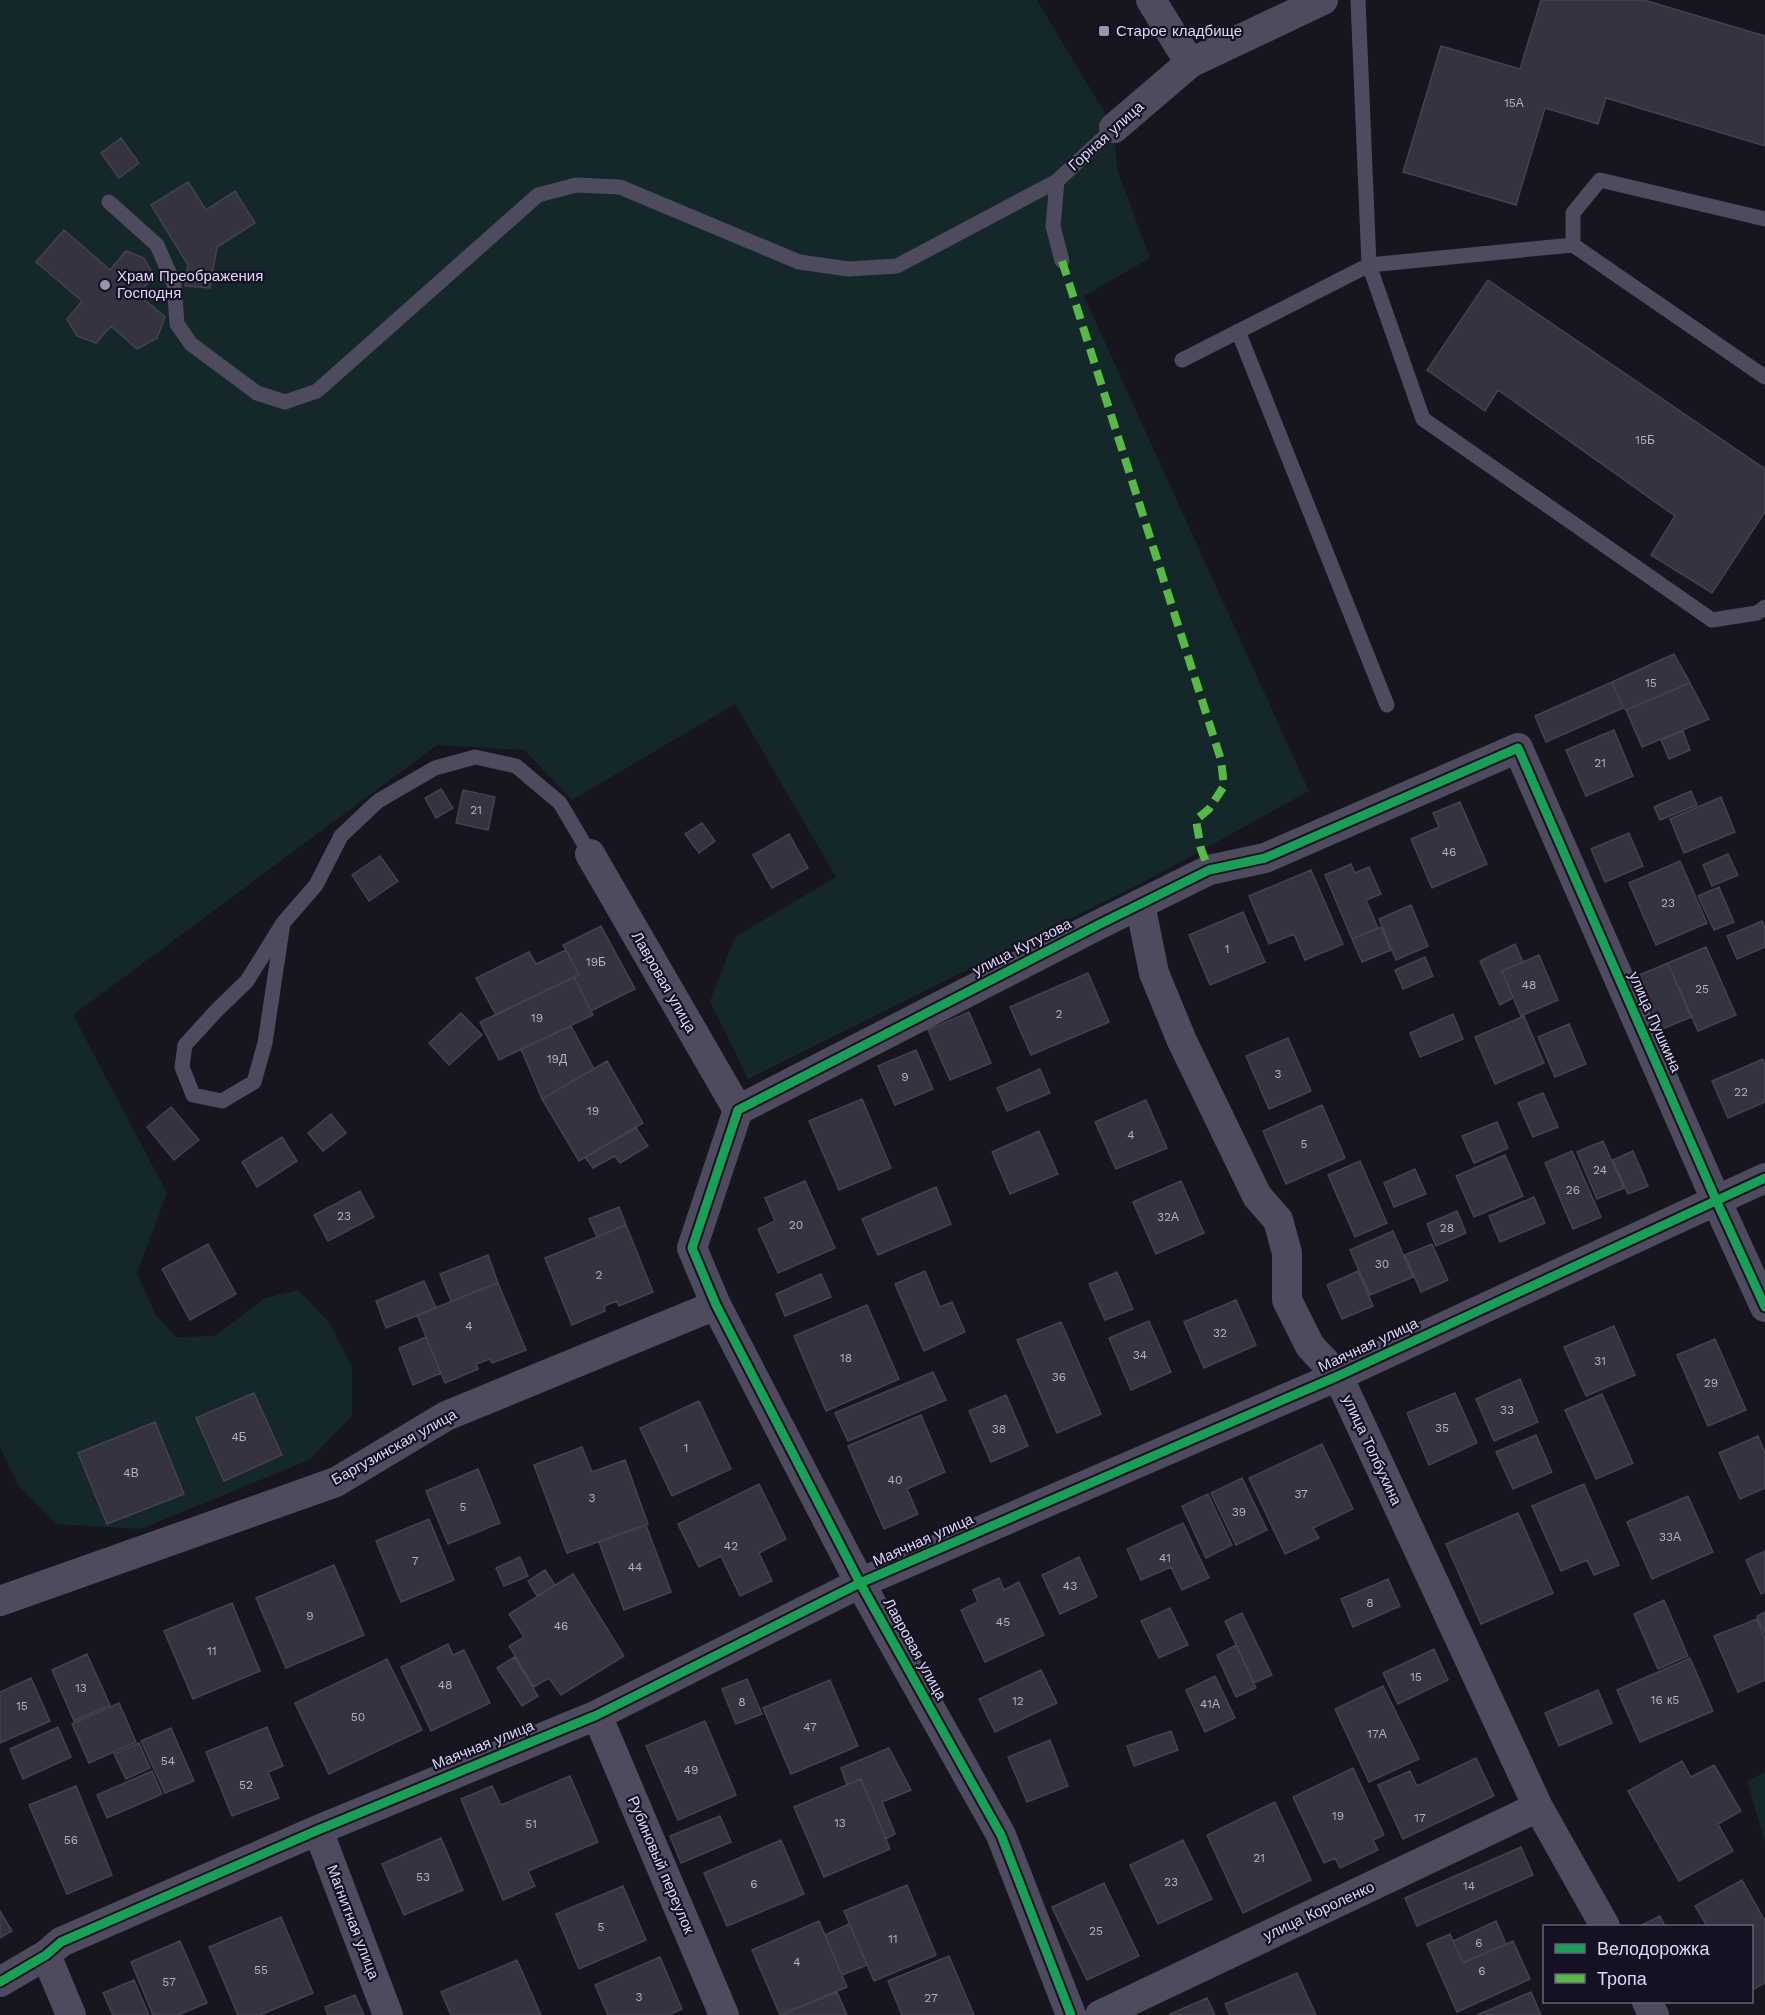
<svg xmlns="http://www.w3.org/2000/svg" width="1765" height="2015" viewBox="0 0 1765 2015" font-family="'Work Sans',sans-serif">
	<style>
		.green { fill: #152829 }
		.building { fill: #363340; stroke: #444151; stroke-width: 1.5 }
		.lines { fill: none; stroke-linecap: round; stroke-linejoin: round }
		.service { stroke: #4d4b5d; stroke-width: 15 }
		.minor { stroke: #4d4b5d; stroke-width: 30 }
		.quiet { stroke: #58b947; stroke-width: 8; stroke-dasharray: 15 8; stroke-linecap: butt }
		.cycleway-casing { stroke: #151122; stroke-width: 13 }
		.cycleway { stroke: #1a9f57; stroke-width: 9 }
		.poi-dot { fill: #9894ad; stroke: #151122; stroke-width: 2 }
		.labels { text-anchor: middle; dominant-baseline: central; stroke-width: 4.5; stroke-linejoin: round; paint-order: stroke }
		.number-label { font-size: 12px; fill: #b3afcc }
		.poi-label { font-size: 15px; fill: #ddd8fa; stroke: #151122; text-anchor: start }
		.street-label { font-size: 15px; fill: #ddd8fa; stroke: #151122 }
	</style>
	<rect width="100%" height="100%" fill="#17151e"/>
	<!-- green -->
	<path class="green" d="M0,0H1037L1114,128L1117,169L1150,258L1084,296L1309,791L1142,883L748,1079L710,1001L735,937L836,877L735,704L572,800L524,750L437,745L73,1015L167,1193L137,1273L155,1314L176,1337L215,1336L265,1298L298,1290L329,1322L352,1366V1416L309,1460L141,1529L56,1524L18,1485L0,1447Z
		M1765,1772V1842L1747,1781Z"/>
	<!-- building -->
	<path class="building" d="M1541,0H1644L1765,36V146L1606,98L1598,124L1545,108L1516,205L1403,172L1441,46L1520,69Z
		M121,138L139,163L119,178L101,153Z
		M188,182L206,210L235,191L255,223L217,247L210,288L185,286L188,265L151,205Z
		M64,230L110,270L126,251L144,258L154,276L138,294L165,317L157,338L137,349L111,326L96,343L77,336L67,319L82,301L36,262Z
		M1488,280L1765,469V512L1712,593L1651,555L1675,516L1498,390L1485,411L1427,370Z
		M1674,654L1690,683L1626,710L1623,708L1612,682Z
		M1612,682L1623,708L1546,742L1535,716Z
		M1690,683L1709,719L1642,747L1626,710Z
		M1614,730L1633,776L1586,796L1566,750Z
		M1683,731L1690,750L1669,759L1661,740Z
		M441,789L453,808L436,818L425,798Z
		M463,790L495,797L488,830L456,823Z
		M1691,791L1697,805L1660,820L1654,807Z
		M1721,797L1735,832L1684,853L1670,819Z
		M1460,802L1487,864L1432,888L1411,839L1439,827L1433,813Z
		M702,823L715,841L699,853L685,834Z
		M1629,833L1643,866L1605,882L1591,849Z
		M789,834L808,868L772,888L753,855Z
		M1728,854L1738,875L1712,886L1703,865Z
		M380,856L398,881L369,901L352,875Z
		M1680,861L1707,923L1656,945L1629,883Z
		M1351,864L1355,873L1369,867L1381,894L1366,900L1378,928L1352,939L1325,875Z
		M1311,870L1343,944L1305,960L1294,934L1269,944L1249,896Z
		M1719,887L1734,922L1714,930L1698,896Z
		M1411,905L1428,946L1396,960L1379,919Z
		M1243,912L1265,962L1210,985L1189,935Z
		M1762,921L1765,929V947L1737,959L1727,936Z
		M601,926L635,989L591,1011L574,977L579,975L563,945Z
		M1381,927L1391,950L1362,962L1352,939Z
		M1515,944L1523,962L1502,971L1513,998L1500,1005L1480,961Z
		M1706,947L1736,1015L1698,1031L1668,963Z
		M566,950L579,975L496,1015L476,978L529,952L536,964Z
		M1539,955L1558,1000L1521,1016L1502,971Z
		M1425,957L1433,976L1403,989L1395,970Z
		M1668,963L1691,1017L1660,1030L1637,976Z
		M1088,973L1109,1022L1031,1055L1010,1007Z
		M574,977L593,1015L499,1060L480,1022Z
		M969,1012L991,1063L950,1080L928,1030Z
		M461,1013L482,1035L449,1065L429,1043Z
		M1453,1014L1463,1039L1420,1057L1410,1033Z
		M1524,1016L1544,1063L1495,1084L1475,1037Z
		M1569,1024L1586,1064L1555,1077L1538,1037Z
		M571,1026L594,1069L542,1099L521,1049Z
		M1288,1038L1311,1091L1269,1109L1246,1056Z
		M916,1050L933,1089L895,1105L878,1066Z
		M1763,1059L1765,1065V1102L1728,1118L1712,1081Z
		M607,1061L643,1123L579,1161L542,1099Z
		M1040,1069L1050,1093L1007,1111L997,1088Z
		M1543,1093L1558,1127L1533,1137L1518,1103Z
		M862,1099L891,1168L839,1190L809,1121Z
		M1146,1100L1167,1148L1116,1169L1095,1122Z
		M1322,1105L1345,1158L1286,1184L1263,1131Z
		M171,1107L199,1140L174,1160L147,1127Z
		M331,1114L346,1133L323,1151L308,1133Z
		M1497,1122L1508,1148L1474,1163L1462,1136Z
		M636,1128L648,1146L620,1163L615,1156L593,1168L585,1157Z
		M1039,1131L1058,1174L1010,1194L992,1152Z
		M282,1137L297,1161L257,1187L242,1162Z
		M1603,1141L1624,1188L1597,1199L1577,1152Z
		M1572,1151L1601,1217L1573,1229L1545,1163Z
		M1633,1151L1648,1186L1628,1194L1613,1160Z
		M1505,1155L1523,1196L1474,1217L1456,1176Z
		M1360,1161L1387,1223L1355,1237L1328,1175Z
		M1415,1169L1426,1194L1394,1207L1384,1183Z
		M805,1181L835,1248L778,1273L758,1229L775,1221L765,1198Z
		M1181,1181L1204,1233L1156,1254L1133,1202Z
		M936,1187L951,1224L878,1255L862,1219Z
		M360,1191L374,1217L328,1241L314,1215Z
		M1534,1197L1545,1223L1500,1242L1489,1216Z
		M619,1207L626,1225L597,1237L589,1219Z
		M1457,1211L1466,1233L1436,1246L1427,1224Z
		M626,1225L653,1292L619,1306L617,1301L604,1306L605,1311L572,1325L545,1258Z
		M1393,1231L1413,1277L1370,1295L1350,1250Z
		M208,1244L236,1294L190,1320L162,1269Z
		M1432,1244L1448,1280L1421,1292L1405,1255Z
		M488,1255L498,1283L451,1301L440,1274Z
		M925,1271L940,1307L952,1302L965,1332L924,1351L895,1284Z
		M1358,1271L1373,1306L1342,1319L1327,1285Z
		M1117,1272L1133,1309L1105,1320L1089,1284Z
		M821,1274L831,1297L785,1316L776,1294Z
		M424,1281L436,1308L386,1328L376,1301Z
		M498,1283L526,1350L492,1363L490,1359L476,1364L478,1369L445,1383L417,1315Z
		M1236,1300L1256,1345L1204,1368L1184,1322Z
		M867,1305L899,1379L826,1411L794,1336Z
		M1149,1321L1171,1372L1131,1390L1109,1338Z
		M1061,1322L1101,1414L1057,1433L1017,1340Z
		M1614,1326L1635,1375L1586,1396L1564,1347Z
		M426,1337L441,1373L413,1385L399,1348Z
		M1715,1339L1746,1410L1708,1426L1677,1355Z
		M933,1372L946,1400L848,1441L835,1413Z
		M1520,1379L1538,1422L1494,1441L1476,1399Z
		M254,1393L282,1455L224,1481L196,1418Z
		M1455,1393L1477,1443L1429,1465L1407,1413Z
		M1602,1394L1633,1463L1596,1479L1565,1410Z
		M1006,1395L1028,1446L991,1462L969,1411Z
		M699,1401L731,1469L672,1496L640,1428Z
		M921,1415L945,1472L907,1489L918,1514L884,1529L848,1446Z
		M155,1422L184,1494L107,1524L78,1453Z
		M1536,1435L1552,1472L1513,1489L1496,1452Z
		M1758,1436L1765,1453V1488L1740,1499L1719,1453Z
		M1322,1444L1353,1509L1313,1528L1319,1538L1285,1554L1249,1478Z
		M582,1447L592,1472L625,1460L648,1524L567,1553L534,1465Z
		M478,1469L500,1523L448,1544L426,1491Z
		M1242,1478L1267,1530L1236,1545L1211,1493Z
		M759,1484L786,1539L759,1553L772,1581L740,1596L721,1556L699,1567L678,1524Z
		M1584,1484L1619,1565L1594,1575L1587,1560L1561,1571L1532,1506Z
		M1208,1494L1232,1545L1206,1558L1182,1506Z
		M1688,1496L1713,1552L1652,1579L1627,1522Z
		M1518,1513L1553,1593L1481,1624L1446,1544Z
		M429,1519L454,1580L401,1602L376,1541Z
		M1183,1523L1209,1578L1182,1590L1171,1567L1141,1580L1127,1549Z
		M646,1525L671,1592L624,1610L599,1542Z
		M1765,1551V1592L1761,1594L1746,1560Z
		M520,1557L528,1576L504,1586L496,1568Z
		M1079,1557L1097,1597L1060,1614L1042,1575Z
		M334,1565L364,1635L286,1668L256,1598Z
		M545,1570L555,1585L537,1596L528,1581Z
		M573,1574L624,1656L561,1695L549,1678L534,1687L509,1646L524,1637L509,1614Z
		M999,1578L1004,1590L1019,1582L1044,1635L985,1662L961,1610L978,1602L973,1590Z
		M1388,1579L1400,1606L1353,1627L1341,1599Z
		M1664,1600L1688,1656L1658,1669L1634,1614Z
		M232,1603L260,1671L193,1699L164,1631Z
		M1170,1608L1188,1645L1159,1658L1141,1621Z
		M1765,1612V1633L1757,1616Z
		M1242,1613L1272,1675L1254,1683L1225,1621Z
		M1757,1619L1765,1638V1680L1738,1692L1714,1636Z
		M448,1644L453,1655L464,1650L490,1703L431,1731L401,1667Z
		M1236,1645L1256,1688L1236,1697L1217,1655Z
		M1434,1649L1448,1680L1398,1704L1383,1673Z
		M87,1654L110,1705L74,1721L52,1670Z
		M514,1657L538,1696L522,1706L497,1668Z
		M1690,1658L1713,1711L1640,1742L1617,1690Z
		M387,1659L422,1730L329,1774L295,1703Z
		M1041,1670L1057,1703L995,1732L979,1699Z
		M1215,1676L1235,1718L1205,1732L1186,1690Z
		M31,1678L50,1721L0,1743V1692Z
		M747,1679L762,1714L736,1724L722,1689Z
		M830,1680L858,1746L791,1774L763,1708Z
		M1383,1686L1419,1759L1369,1782L1335,1709Z
		M1598,1690L1612,1723L1559,1746L1545,1713Z
		M119,1703L136,1742L89,1763L72,1724Z
		M705,1721L736,1795L678,1820L646,1746Z
		M58,1727L71,1757L23,1779L10,1749Z
		M267,1727L283,1766L268,1772L279,1798L232,1816L206,1752Z
		M171,1728L194,1781L165,1793L141,1741Z
		M1171,1731L1178,1750L1134,1766L1127,1746Z
		M1050,1740L1068,1786L1027,1802L1008,1757Z
		M139,1743L150,1768L126,1779L114,1754Z
		M889,1748L911,1790L882,1802L895,1834L886,1839L861,1779L847,1785L841,1768Z
		M1476,1758L1494,1796L1403,1839L1378,1785L1410,1771L1417,1786Z
		M1682,1761L1691,1777L1714,1765L1741,1811L1718,1824L1733,1851L1679,1881L1628,1791Z
		M1353,1768L1384,1835L1373,1840L1378,1850L1340,1868L1335,1858L1324,1863L1293,1797Z
		M152,1771L162,1794L107,1818L97,1795Z
		M570,1776L598,1842L528,1871L535,1886L503,1900L461,1799L492,1786L501,1805Z
		M861,1779L890,1849L824,1877L794,1807Z
		M76,1786L112,1875L67,1894L29,1805Z
		M1275,1802L1311,1880L1243,1913L1207,1835Z
		M720,1816L731,1842L681,1863L670,1836Z
		M441,1838L463,1890L404,1915L382,1864Z
		M781,1840L804,1894L727,1926L704,1873Z
		M1183,1840L1212,1899L1158,1924L1130,1865Z
		M1521,1847L1533,1875L1417,1926L1405,1898Z
		M1742,1880L1765,1921V1983L1752,1990V1926H1707L1695,1906Z
		M1104,1883L1139,1956L1087,1980L1052,1907Z
		M907,1885L936,1955L874,1981L844,1911Z
		M623,1886L646,1940L579,1969L556,1914Z
		M0,1911L12,1931L0,1938Z
		M1660,1916L1665,1926H1640Z
		M281,1917L313,1993L260,2015H238L209,1947Z
		M819,1921L847,1987L780,2015L752,1950Z
		M1496,1921L1506,1944L1463,1963L1453,1941Z
		M849,1924L867,1965L842,1975L825,1935Z
		M1450,1934L1463,1963L1513,1941L1530,1979L1457,2012L1427,1944Z
		M180,1941L207,2003L178,2015H153L131,1962Z
		M949,1956L974,2015H902L888,1981Z
		M660,1957L682,2009L669,2015H608L595,1985Z
		M517,1960L541,2015H451L441,1992Z
		M1297,1973L1316,2015H1230L1225,2004Z
		M134,1980L149,2015H113L103,1993Z
		M837,1992L847,2015H783V2014Z
		M1531,1992L1541,2015H1477Z
		M355,1995L364,2015H328L325,2007Z
		M1207,1998L1215,2015H1171L1170,2014Z"/>
	<g class="lines">
		<!-- service -->
		<path class="service" d="M1358,0L1369,265L1423,419L1712,620L1757,613L1765,607
			M109,202L157,245L174,284L177,324L191,344L257,393L285,402L317,391L538,195L576,185L620,187L799,262L849,269L897,266L1057,181
			M1573,245L1765,377
			M1062,261L1053,226L1057,181L1114,128
			M1238,331L1387,705
			M1182,360L1369,265L1573,245V213L1600,180L1765,219
			M283,923L265,1043L254,1082L222,1101L193,1095L182,1067L185,1045L217,1010L247,981L283,923L316,885L341,836L378,801L435,768L475,757L516,766L560,803L590,854"/>
		<!-- minor -->
		<path class="minor" d="M1151,0L1190,63
			M1114,128L1190,63L1323,0
			M590,854L738,1110
			M1140,904L1154,973L1182,1041L1257,1196L1278,1220L1287,1253V1300L1310,1346L1338,1376L1538,1807L1605,1926
			M0,1601L336,1482L446,1416L716,1305
			M597,1715L724,2015
			M318,1830L388,2015
			M46,1955L71,2015
			M0,1982L46,1955L61,1942L318,1830L597,1715L860,1583L1338,1376L1765,1178
			M1647,2002L1654,2015
			M1071,2015L1001,1835L860,1583L716,1305L692,1248L738,1110L1098,925L1209,870L1265,858L1518,748L1716,1200L1765,1307
			M1100,2015L1538,1807"/>
		<!-- quiet -->
		<path class="quiet" d="M1062,261L1221,760L1224,786L1209,809L1196,820L1201,849L1209,870"/>
		<!-- cycleway casing -->
		<g class="cycleway-casing">
			<path id="cycleway" d="M0,1982L46,1955L61,1942L318,1830L597,1715L860,1583L1338,1376L1765,1178
				M1071,2015L1001,1835L860,1583L716,1305L692,1248L738,1110L1098,925L1209,870L1265,858L1518,748L1716,1200L1765,1307"/>
		</g>
		<!-- cycleway -->
		<use href="#cycleway" class="cycleway"/>
	</g>
	<!-- markers -->
	<g class="poi-dot">
		<rect x="1098" y="25" width="12" height="12" rx="3"/>
		<circle cx="105" cy="285" r="6"/>
	</g>
	<g class="labels">
		<!-- number labels -->
		<g class="number-label">
			<text x="1514" y="103">15А</text>
			<text x="1645" y="440">15Б</text>
			<text x="1651" y="683">15</text>
			<text x="1600" y="763">21</text>
			<text x="476" y="810">21</text>
			<text x="1449" y="852">46</text>
			<text x="1668" y="903">23</text>
			<text x="1227" y="949">1</text>
			<text x="596" y="962">19Б</text>
			<text x="1529" y="985">48</text>
			<text x="1702" y="989">25</text>
			<text x="1059" y="1014">2</text>
			<text x="537" y="1018">19</text>
			<text x="557" y="1059">19Д</text>
			<text x="1278" y="1074">3</text>
			<text x="905" y="1077">9</text>
			<text x="1741" y="1092">22</text>
			<text x="593" y="1111">19</text>
			<text x="1131" y="1135">4</text>
			<text x="1304" y="1144">5</text>
			<text x="1600" y="1170">24</text>
			<text x="1573" y="1190">26</text>
			<text x="344" y="1216">23</text>
			<text x="1168" y="1217">32А</text>
			<text x="796" y="1225">20</text>
			<text x="1447" y="1228">28</text>
			<text x="1382" y="1264">30</text>
			<text x="599" y="1275">2</text>
			<text x="469" y="1326">4</text>
			<text x="1220" y="1333">32</text>
			<text x="1140" y="1355">34</text>
			<text x="846" y="1358">18</text>
			<text x="1600" y="1361">31</text>
			<text x="1059" y="1377">36</text>
			<text x="1711" y="1383">29</text>
			<text x="1507" y="1410">33</text>
			<text x="1442" y="1428">35</text>
			<text x="999" y="1429">38</text>
			<text x="239" y="1437">4Б</text>
			<text x="686" y="1448">1</text>
			<text x="131" y="1473">4В</text>
			<text x="895" y="1480">40</text>
			<text x="1301" y="1494">37</text>
			<text x="592" y="1498">3</text>
			<text x="463" y="1507">5</text>
			<text x="1239" y="1512">39</text>
			<text x="1670" y="1537">33А</text>
			<text x="731" y="1546">42</text>
			<text x="1165" y="1558">41</text>
			<text x="415" y="1561">7</text>
			<text x="635" y="1567">44</text>
			<text x="1070" y="1586">43</text>
			<text x="1370" y="1603">8</text>
			<text x="310" y="1616">9</text>
			<text x="1003" y="1622">45</text>
			<text x="561" y="1626">46</text>
			<text x="212" y="1651">11</text>
			<text x="1416" y="1677">15</text>
			<text x="445" y="1685">48</text>
			<text x="81" y="1688">13</text>
			<text x="1665" y="1700">16 к5</text>
			<text x="1018" y="1701">12</text>
			<text x="742" y="1702">8</text>
			<text x="1210" y="1704">41А</text>
			<text x="22" y="1706">15</text>
			<text x="358" y="1717">50</text>
			<text x="810" y="1727">47</text>
			<text x="1377" y="1734">17А</text>
			<text x="168" y="1761">54</text>
			<text x="691" y="1770">49</text>
			<text x="246" y="1785">52</text>
			<text x="1338" y="1816">19</text>
			<text x="1420" y="1818">17</text>
			<text x="840" y="1823">13</text>
			<text x="531" y="1824">51</text>
			<text x="71" y="1840">56</text>
			<text x="1259" y="1858">21</text>
			<text x="423" y="1877">53</text>
			<text x="1171" y="1882">23</text>
			<text x="754" y="1884">6</text>
			<text x="1469" y="1886">14</text>
			<text x="601" y="1927">5</text>
			<text x="1096" y="1931">25</text>
			<text x="893" y="1939">11</text>
			<text x="1479" y="1943">6</text>
			<text x="797" y="1962">4</text>
			<text x="261" y="1970">55</text>
			<text x="1482" y="1971">6</text>
			<text x="169" y="1982">57</text>
			<text x="639" y="1997">3</text>
			<text x="931" y="1998">27</text>
		</g>
		<!-- poi labels -->
		<g class="poi-label">
			<text x="1116" y="31">Старое кладбище</text>
			<text x="117" y="276">Храм Преображения<tspan x="117" dy="17">Господня</tspan></text>
		</g>
		<!-- street labels -->
		<g class="street-label">
			<text transform="translate(1106 136) rotate(-42)">Горная улица</text>
			<text transform="translate(1022 947) rotate(-27)">улица Кутузова</text>
			<text transform="translate(664 982) rotate(60)">Лавровая улица</text>
			<text transform="translate(1655 1022) rotate(66)">улица Пушкина</text>
			<text transform="translate(1368 1345) rotate(-25)">Маячная улица</text>
			<text transform="translate(394 1447) rotate(-29)">Баргузинская улица</text>
			<text transform="translate(1372 1450) rotate(65)">улица Толбухина</text>
			<text transform="translate(923 1540) rotate(-24)">Маячная улица</text>
			<text transform="translate(915 1649) rotate(61)">Лавровая улица</text>
			<text transform="translate(483 1745) rotate(-22)">Маячная улица</text>
			<text transform="translate(661 1865) rotate(67)">Рубиновый переулок</text>
			<text transform="translate(1319 1911) rotate(-25)">улица Короленко</text>
			<text transform="translate(353 1922) rotate(69)">Магнитная улица</text>
		</g>
	</g>
	<!-- legend -->
	<rect x="1543" y="1925" width="210" height="78" fill="#151122" stroke="#656178" stroke-width="1.5"/>
	<rect x="1555" y="1944" width="30" height="9" fill="#1a9f57" stroke="#656178" stroke-width="1.5"/>
	<text x="1597" y="1955" font-size="18" fill="#ddd8fa">Велодорожка</text>
	<rect x="1555" y="1974" width="30" height="9" fill="#58b947" stroke="#656178" stroke-width="1.5"/>
	<text x="1597" y="1985" font-size="18" fill="#ddd8fa">Тропа</text>
</svg>
